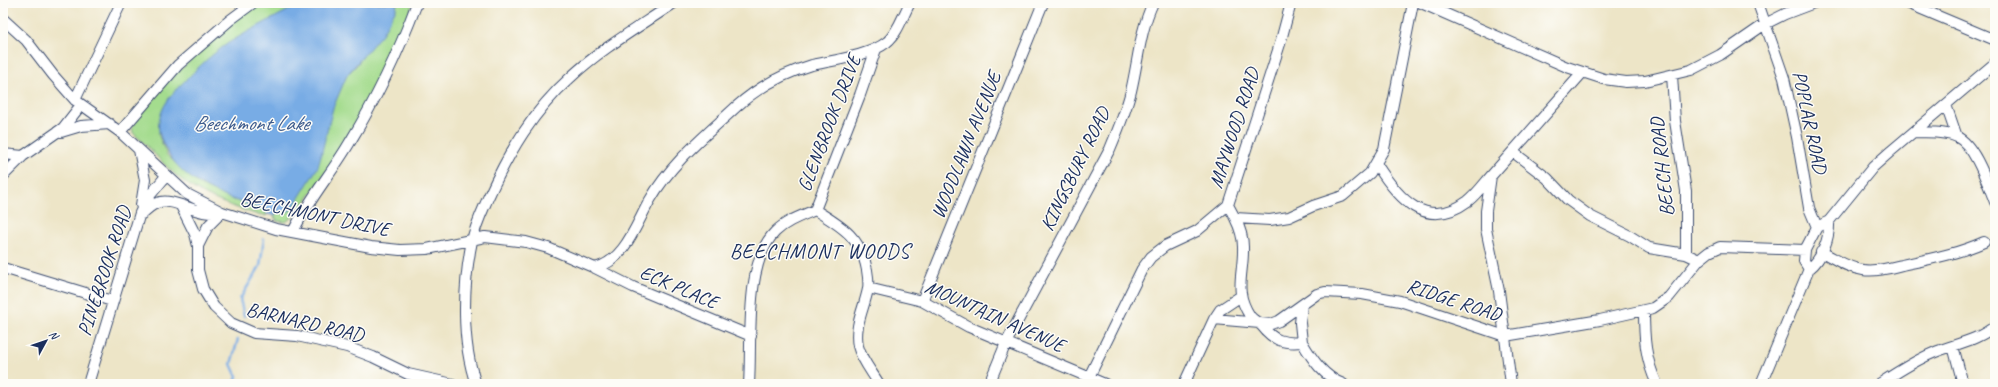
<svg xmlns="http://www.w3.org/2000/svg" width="1998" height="387" viewBox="0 0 1998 387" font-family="Caveat,sans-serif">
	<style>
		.green { fill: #a4dc8e; stroke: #608676 }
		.water { fill: #78ace5; stroke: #4a6ea2 }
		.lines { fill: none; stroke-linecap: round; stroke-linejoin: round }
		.stream { stroke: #78ace5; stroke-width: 2.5 }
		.minor-casing { stroke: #3a4a6e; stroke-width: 12 }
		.minor { stroke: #fff; stroke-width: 10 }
		.labels { text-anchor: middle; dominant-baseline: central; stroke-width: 3; stroke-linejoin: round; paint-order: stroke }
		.street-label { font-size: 20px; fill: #1b2f5e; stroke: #fdfcf7 }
		.water-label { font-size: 21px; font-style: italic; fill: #3c5b8d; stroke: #fdfcf7 }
		.neighbourhood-label { font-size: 21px; letter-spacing: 1px; fill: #1b2f5e; stroke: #fdfcf7 }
	</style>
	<rect width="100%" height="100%" fill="#fdfcf7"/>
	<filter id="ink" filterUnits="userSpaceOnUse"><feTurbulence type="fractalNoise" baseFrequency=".025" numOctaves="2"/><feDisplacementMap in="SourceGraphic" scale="8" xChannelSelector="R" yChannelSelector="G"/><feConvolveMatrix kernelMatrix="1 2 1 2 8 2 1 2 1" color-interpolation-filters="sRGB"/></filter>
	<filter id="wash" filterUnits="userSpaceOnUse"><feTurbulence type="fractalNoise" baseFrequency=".012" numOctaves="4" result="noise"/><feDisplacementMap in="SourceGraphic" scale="16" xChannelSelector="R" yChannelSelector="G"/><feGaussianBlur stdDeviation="0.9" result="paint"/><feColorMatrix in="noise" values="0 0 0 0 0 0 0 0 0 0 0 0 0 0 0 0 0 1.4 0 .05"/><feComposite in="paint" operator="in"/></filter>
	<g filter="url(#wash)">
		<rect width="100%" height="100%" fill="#ede5c7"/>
		<!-- green -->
		<path class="green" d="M259,3H302L229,43L194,72L158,134L167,155L200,185L234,200L267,210L266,216L261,214V216C229,205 203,198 177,176C161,163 149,146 133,133L132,126L165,84L232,21Z
			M397,3H413C388,76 343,152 296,214L286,222L276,221L277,219L274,218L277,212L285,213L347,75L356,66L396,9Z"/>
		<!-- water -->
		<path class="water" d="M302,3H397L396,9L382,34L347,75L333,108L318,167L292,209L285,213L277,212L275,216L267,214L266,210C228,199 180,184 163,143C159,135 157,126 160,117C164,101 177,88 188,78C200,65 215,52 230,42C253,28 278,16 302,3Z"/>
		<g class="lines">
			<!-- stream -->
			<path class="stream" d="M244,316L240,299L260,266L264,239
				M234,384L237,377L231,364L238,339"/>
		</g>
	</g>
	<g filter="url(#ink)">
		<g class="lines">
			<!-- minor casing -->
			<g class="minor-casing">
				<path id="minor" d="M1421,3L1567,67L1604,79L1626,82L1645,81L1691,70L1720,55L1765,24L1785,14L1814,3
					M1758,3L1784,78L1797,137L1809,208L1817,227
					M1907,3L1995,40
					M3,19L26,40L53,75L75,100L120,132L187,194L222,212L276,229L371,247L400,250L427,249L485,237L526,242L548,248L595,268C625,261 636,224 650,200C671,163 705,136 736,107C757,88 785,73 812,65C835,60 869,56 887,42C898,33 903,15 910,3
					M1672,75L1675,121L1686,191V254
					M75,100L121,3
					M1946,105L1957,137
					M61,132L81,126L110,124
					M120,132L178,65L230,20L253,3
					M1914,132C1927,133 1945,131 1957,137C1975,145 1988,185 1995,202
					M139,150L145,180L141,205
					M1513,152L1547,178L1568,200L1590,216L1630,236L1649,248L1686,254L1699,260
					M3,154L23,156
					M1377,165C1398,198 1426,232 1468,201C1477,194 1484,184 1491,176
					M3,176L23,156L63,128L81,105
					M1228,205L1235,218L1270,220L1289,217L1313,206L1343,196L1370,173L1384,149L1413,3
					M181,206L195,234L198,246V270L203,289L214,307L231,323L254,333L297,336L347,347L373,357L408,374L453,384
					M815,210L860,95L876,49
					M142,214C146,210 151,205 157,203C175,196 197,218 222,212
					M1235,218C1239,226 1243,238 1243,247C1244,274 1233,290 1250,316C1253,320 1258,322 1262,326C1273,340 1283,344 1302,342C1312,359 1324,377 1343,384
					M293,232C308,200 332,173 350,142C377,98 399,51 417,3
					M198,246L208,226L222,212
					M1821,252C1835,258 1847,268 1863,270C1875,272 1890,268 1902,265C1930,259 1957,254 1984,242
					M3,268L112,301
					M595,268L633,287L751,336
					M1809,269L1804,261L1805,250L1817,227L1829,221L1873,167L1891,151L1995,63
					M868,288L922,301L969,327L1105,384
					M922,301L1043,3
					M1644,310C1644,337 1645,359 1657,384
					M1214,319L1271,324L1279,321L1317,294L1325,292L1362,294L1400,301L1505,336L1600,320L1653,308L1669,297L1699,260L1709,252L1720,247L1805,250
					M1302,342L1300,323L1302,305
					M1953,346L1963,384
					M1089,377L1142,269L1151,257L1165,246L1197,231L1228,205L1280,44L1291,3
					M88,384L140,213L147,199L166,176
					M476,384C461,342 463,284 472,241C475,226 482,212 488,198C509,152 533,111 571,77C602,48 639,27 674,3
					M749,384C752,342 744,263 775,232C786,221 801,216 815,210C841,226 861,237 867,270C868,276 869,283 868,289C864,309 854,325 858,346C861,359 872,372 879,384
					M989,384L1006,343L1110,149C1118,130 1126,111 1131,91C1138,62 1140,30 1153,3
					M1184,384L1214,319L1220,310L1241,296
					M1511,384L1499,291L1486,229V211L1491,176L1583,72
					M1761,384L1809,269C1822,259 1830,238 1829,221
					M1879,384C1896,373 1914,361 1933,353C1954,344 1977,341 1995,326"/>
			</g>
			<!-- minor -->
			<use href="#minor" class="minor"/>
		</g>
	</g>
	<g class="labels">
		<!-- street labels -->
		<g class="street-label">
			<text transform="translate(1810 122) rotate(78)">POPLAR ROAD</text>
			<text transform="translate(829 123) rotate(-69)">GLENBROOK DRIVE</text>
			<text transform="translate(1234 128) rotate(-72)">MAYWOOD ROAD</text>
			<text transform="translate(966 145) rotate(-68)">WOODLAWN AVENUE</text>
			<text transform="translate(1662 167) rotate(-96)">BEECH ROAD</text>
			<text transform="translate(1075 169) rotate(-64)">KINGSBURY ROAD</text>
			<text transform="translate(315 214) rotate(12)">BEECHMONT DRIVE</text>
			<text transform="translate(104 271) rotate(-72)">PINEBROOK ROAD</text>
			<text transform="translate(679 287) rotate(23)">ECK PLACE</text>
			<text transform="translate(1454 300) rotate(18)">RIDGE ROAD</text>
			<text transform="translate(995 316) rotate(24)">MOUNTAIN AVENUE</text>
			<text transform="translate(305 322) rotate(13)">BARNARD ROAD</text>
		</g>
		<!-- water labels -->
		<g class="water-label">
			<text x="251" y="123">Beechmont Lake</text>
		</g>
		<!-- neighbourhood labels -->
		<g class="neighbourhood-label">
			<text x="820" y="251">BEECHMONT WOODS</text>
		</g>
	</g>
	<!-- margin -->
	<rect width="1998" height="387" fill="none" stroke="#fdfcf7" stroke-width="16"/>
	<!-- north arrow -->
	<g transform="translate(46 341) rotate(50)" stroke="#fdfcf7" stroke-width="3" paint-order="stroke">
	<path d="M0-3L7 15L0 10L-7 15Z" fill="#1b2f5e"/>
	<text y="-6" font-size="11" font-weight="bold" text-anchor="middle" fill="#1b2f5e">N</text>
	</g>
</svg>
